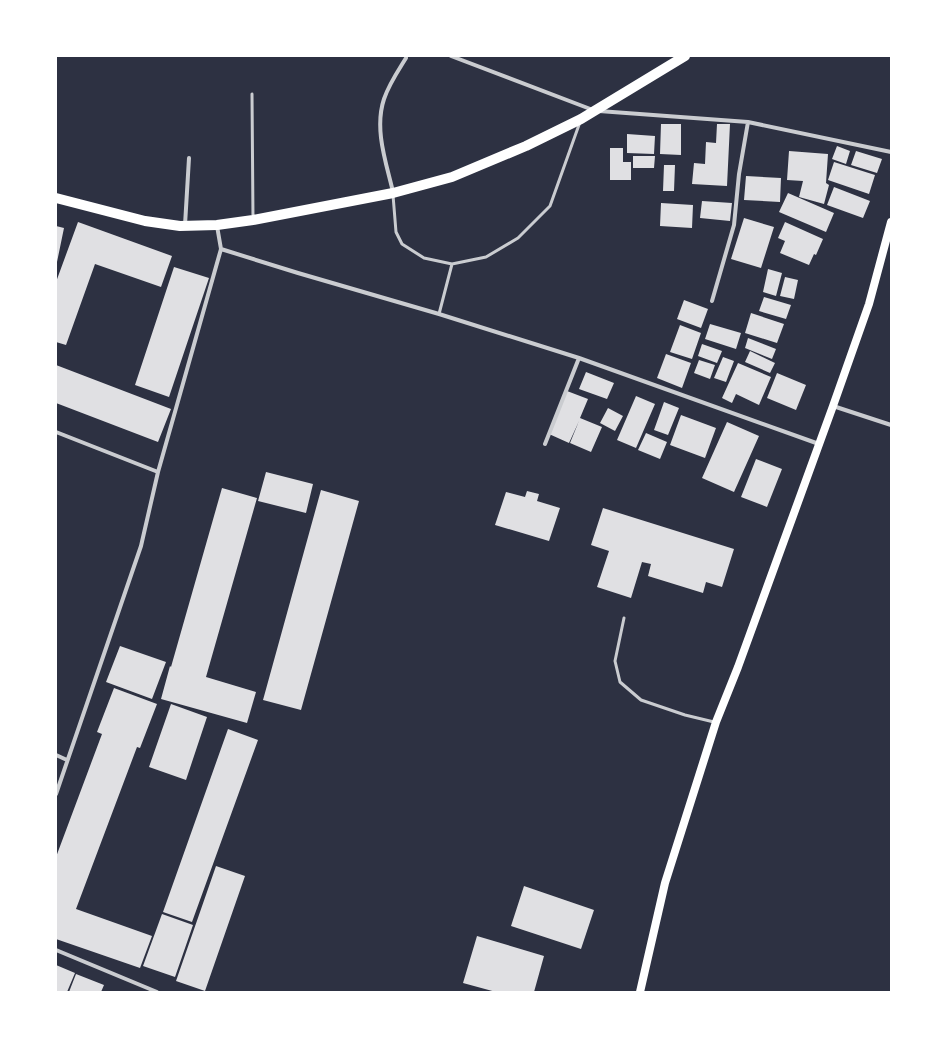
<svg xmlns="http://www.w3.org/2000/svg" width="947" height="1048" viewBox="0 0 947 1048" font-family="'PT Sans Narrow',sans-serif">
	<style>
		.building { fill: #e0e0e3 }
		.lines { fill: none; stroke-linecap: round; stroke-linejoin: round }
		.service { stroke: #caccd0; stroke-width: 3 }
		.minor { stroke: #caccd0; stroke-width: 4 }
		.secondary { stroke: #fff; stroke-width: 8 }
		.primary { stroke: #fff; stroke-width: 10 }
	</style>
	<rect width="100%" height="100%" fill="#2d3142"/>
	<!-- building -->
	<path class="building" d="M661,124H681V155L660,154Z
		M717,124H730L727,186L692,184L694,163L705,164L706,142L716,143Z
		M627,134L655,136L654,154L627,153Z
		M837,146L850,151L846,164L832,159Z
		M610,148H623V162H631V180H610Z
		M789,151L828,154L826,183L829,185L824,204L799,197L803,181L787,180Z
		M856,151L882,159L877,173L851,165Z
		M633,156H655L654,168H633Z
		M834,162L875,175L869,194L828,180Z
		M664,165H675L674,191H663Z
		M746,176L781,178L780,202L744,200Z
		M834,187L870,201L863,218L827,205Z
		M788,193L834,213L826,232L779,212Z
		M702,201L732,203L730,221L700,218Z
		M661,203L693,205L692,228L660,226Z
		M744,218L774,227L761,268L731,259Z
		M78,222L172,256L161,287L95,264L66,345L56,342V282Z
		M785,222L823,239L816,255L814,254L809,265L780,253L785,241L778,238Z
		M56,226L64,228L57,262H56Z
		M174,267L209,278L169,397L135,385Z
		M768,269L782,273L776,296L763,292Z
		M785,277L798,280L794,299L780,296Z
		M764,297L791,305L786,319L759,311Z
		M684,300L708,309L701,328L677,319Z
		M751,313L784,324L777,343L745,333Z
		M710,324L741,333L736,349L705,339Z
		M680,325L701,333L692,359L670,352Z
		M748,338L776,349L772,359L745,348Z
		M702,344L722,351L717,363L698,356Z
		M750,351L775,363L770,373L745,362Z
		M666,354L691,363L682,388L657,378Z
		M723,357L734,361L726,382L714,378Z
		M699,360L715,365L710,379L694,373Z
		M738,363L771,377L759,405L736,394L732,403L722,398Z
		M56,365L171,409L158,442L56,403Z
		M586,372L614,383L607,399L579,389Z
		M777,373L806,385L796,410L767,398Z
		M567,391L588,399L580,418L602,427L591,452L570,443L579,421L569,443L549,434Z
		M636,396L655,404L636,448L617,440Z
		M664,402L679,408L668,435L654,430Z
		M608,408L623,416L615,431L600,423Z
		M681,415L716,428L705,458L670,445Z
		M727,422L759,436L734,492L702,478Z
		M646,433L667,442L660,459L638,450Z
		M756,459L782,469L767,507L741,497Z
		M266,472L313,484L306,513L258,501Z
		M222,488L257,498L206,677L256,692L247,723L161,699L170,666L171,667Z
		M321,490L359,501L301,710L263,700Z
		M527,491L539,494L537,501L560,508L549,541L495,525L506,492L525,497Z
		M603,508L734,549L722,587L706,582L703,593L648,576L651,564L642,562L631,598L597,587L609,551L591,545Z
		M120,646L166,662L152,699L106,682Z
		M114,688L157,704L140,748L137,747L76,909L152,936L140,968L56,939V857L102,734L97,732Z
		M171,704L207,717L186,780L149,767Z
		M228,729L258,740L192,922L163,912Z
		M216,866L245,876L205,991L176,981Z
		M524,886L594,910L581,949L511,926Z
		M162,914L193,925L175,977L143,966Z
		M477,936L544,956L534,992H496L463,983Z
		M56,965L75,973L67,992H56Z
		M76,974L104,985L101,992H69Z"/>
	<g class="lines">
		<!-- service -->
		<path class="service" d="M252,94L253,219
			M393,195L396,232L402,244L424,258L452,264L486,257L518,238L550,206L580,122
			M439,314L452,264
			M624,618L615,661L620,682L641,700L685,715L714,722"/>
		<!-- minor -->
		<path class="minor" d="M451,56L593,110
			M599,111L748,122L891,152
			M393,192C386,162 374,129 384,99C389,84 398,71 406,58
			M185,225L189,158
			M221,249L298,273L439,314L579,358L819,444
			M712,301L734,225L739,174L748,122
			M833,406L891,425
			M56,432L158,472
			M545,444L579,358
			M56,755L67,760
			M56,794L141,546L158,472L221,249L217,226
			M56,950L157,992"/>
		<!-- secondary -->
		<path class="secondary" d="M640,992L665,883L716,722L738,667L833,406L869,304L891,222"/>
		<!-- primary -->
		<path class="primary" d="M56,198L145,221L180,226L217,225L253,220L393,193L452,177L526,146L581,119L685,56"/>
	</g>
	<!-- border -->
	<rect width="947" height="1048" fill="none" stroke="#ffffff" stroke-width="114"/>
</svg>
